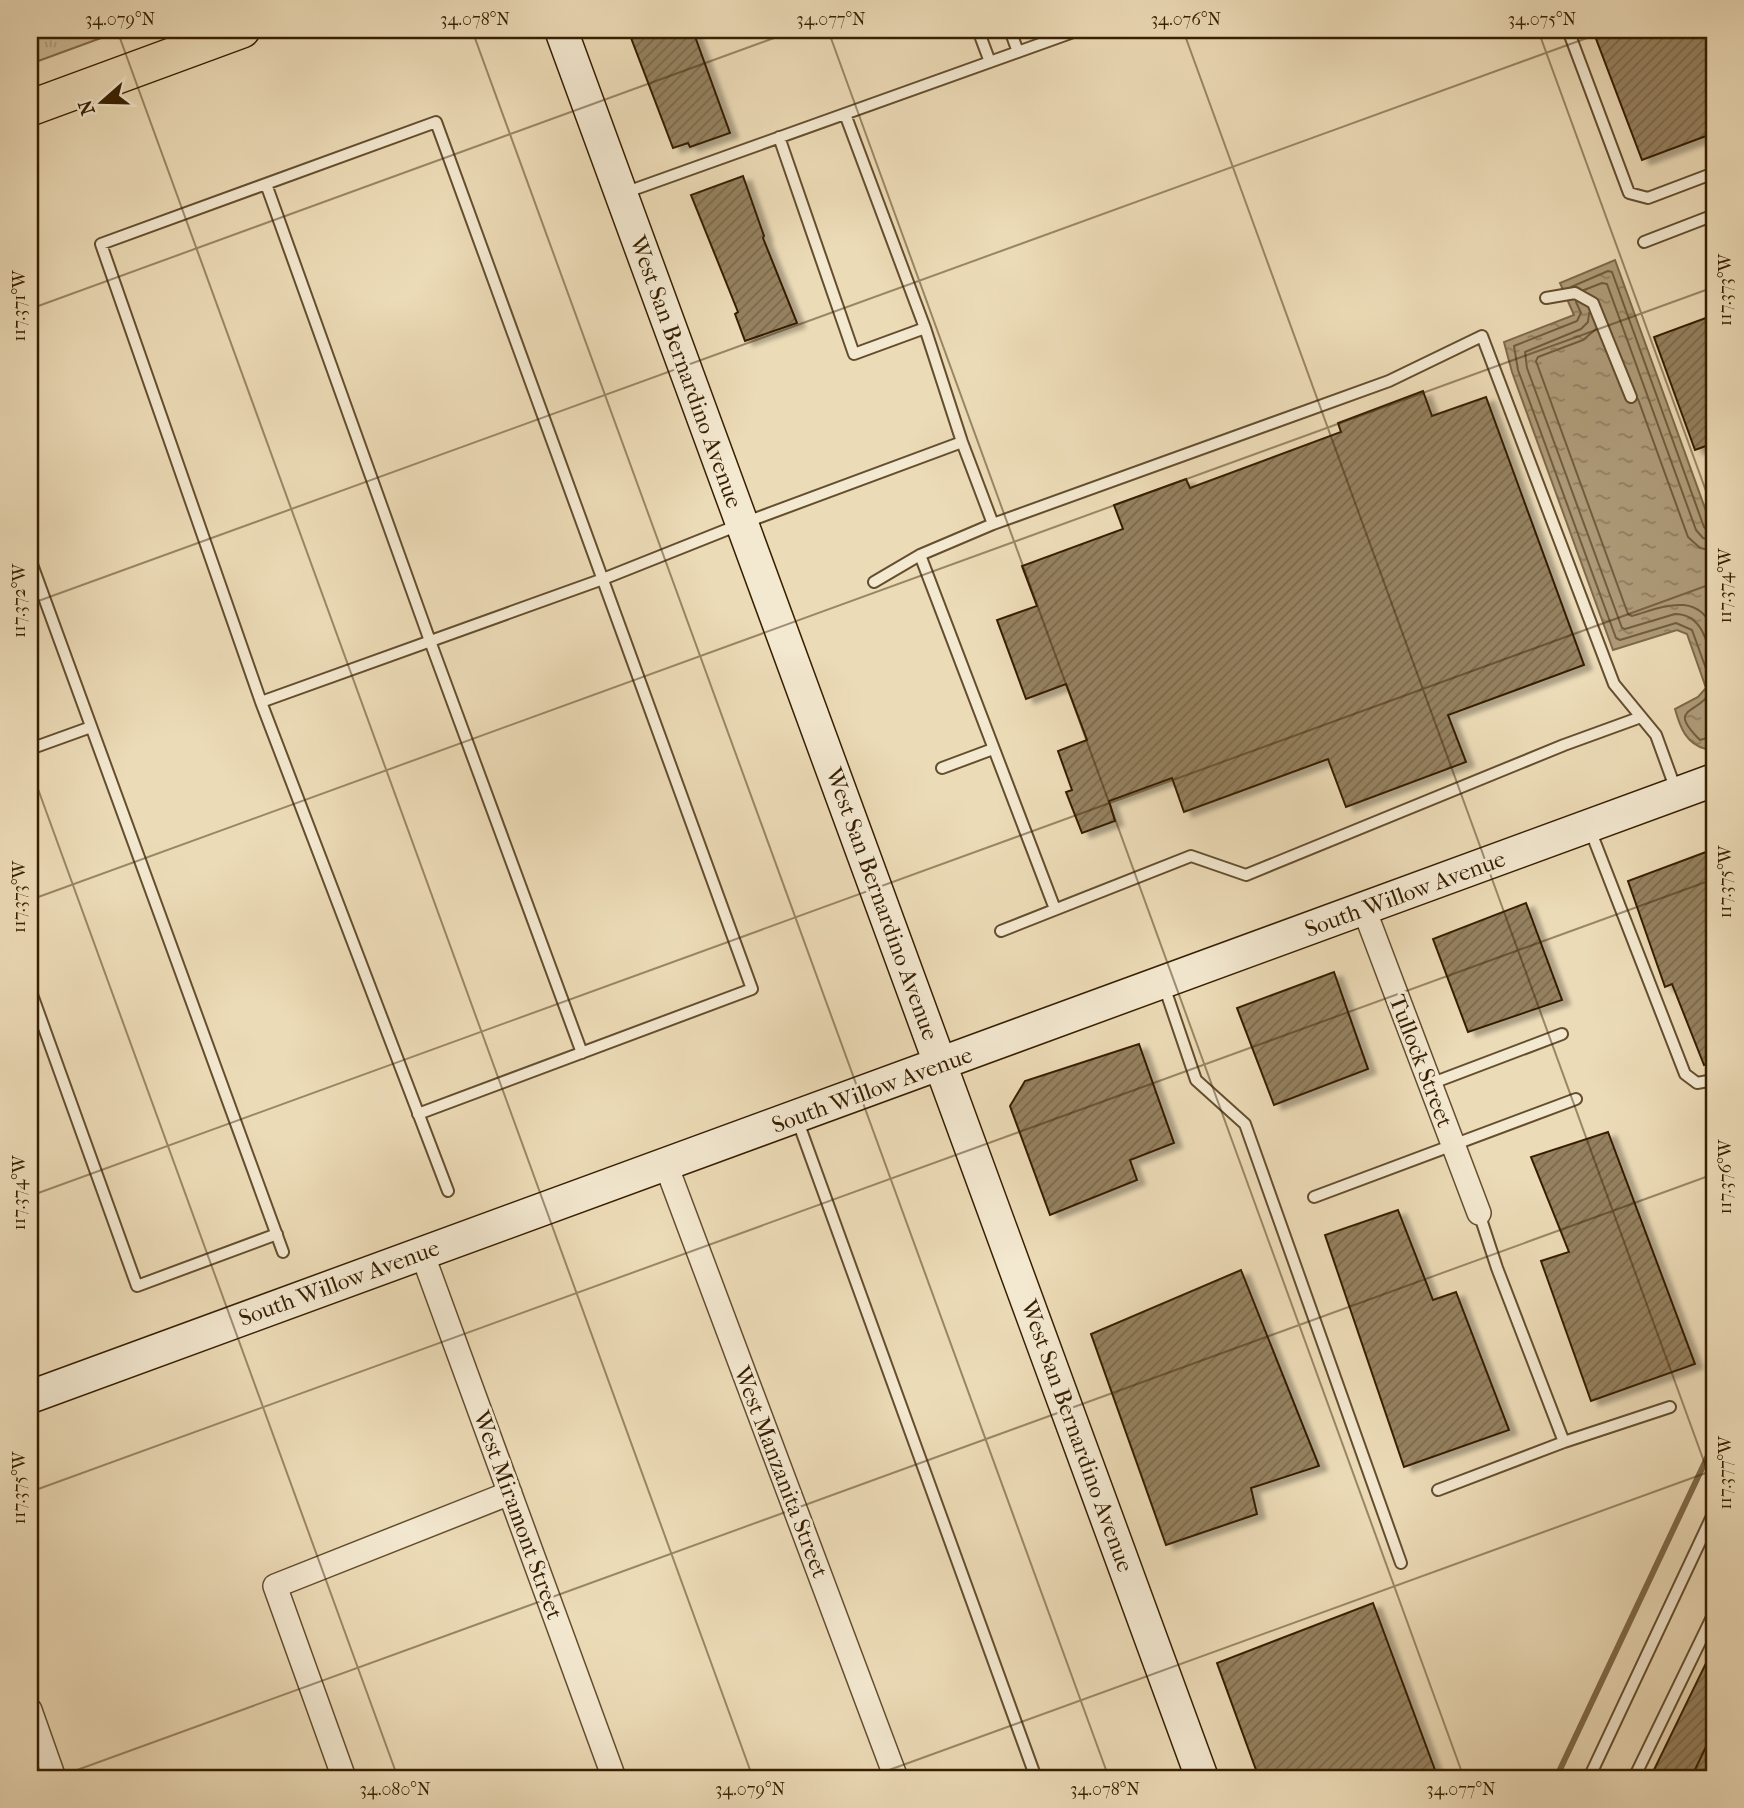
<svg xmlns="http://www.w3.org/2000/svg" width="1744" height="1808" viewBox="0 0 1744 1808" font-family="'IM FELL French Canon',serif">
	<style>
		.grass { fill: url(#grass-tufts); stroke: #826d4c; stroke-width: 2 }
		.water { fill: url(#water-ripples); stroke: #7e6949; stroke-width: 2 }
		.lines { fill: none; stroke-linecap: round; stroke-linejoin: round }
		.shore { stroke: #725d3c; stroke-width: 2 }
		.stream { stroke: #7e6949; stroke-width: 6 }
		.building { fill: url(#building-hatch); stroke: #371f00; stroke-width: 2; filter: url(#shadow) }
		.lane-casing { stroke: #644e2e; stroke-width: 14 }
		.street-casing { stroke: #644e2e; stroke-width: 26 }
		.secondary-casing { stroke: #371f00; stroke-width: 35 }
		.primary-casing { stroke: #371f00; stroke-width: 38 }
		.lane { stroke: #f3e8d0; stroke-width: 10 }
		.street { stroke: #f3e8d0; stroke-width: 23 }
		.secondary { stroke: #f3e8d0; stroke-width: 32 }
		.primary { stroke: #ecdbb7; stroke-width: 35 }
		.ticks { fill: none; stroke: #371f00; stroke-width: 2; stroke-opacity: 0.45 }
		.labels { text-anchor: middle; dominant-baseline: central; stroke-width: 6; stroke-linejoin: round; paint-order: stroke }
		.street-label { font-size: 23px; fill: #371f00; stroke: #f3e8d0 }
		.neatline { fill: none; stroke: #371f00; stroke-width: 2.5 }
		.ticks-label { font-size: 18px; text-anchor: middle; fill: #371f00 }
	</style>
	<defs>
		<pattern id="grass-tufts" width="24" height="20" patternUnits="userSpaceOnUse" patternTransform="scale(1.75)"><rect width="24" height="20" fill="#cdbb98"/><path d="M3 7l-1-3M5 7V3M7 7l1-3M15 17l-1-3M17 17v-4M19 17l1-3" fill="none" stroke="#b1a081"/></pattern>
		<pattern id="water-ripples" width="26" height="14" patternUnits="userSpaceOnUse" patternTransform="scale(1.75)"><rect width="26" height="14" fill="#ae9b79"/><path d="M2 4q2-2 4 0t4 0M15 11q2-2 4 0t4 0" fill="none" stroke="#8e7e61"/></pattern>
		<pattern id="building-hatch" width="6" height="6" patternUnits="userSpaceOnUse" patternTransform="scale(1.75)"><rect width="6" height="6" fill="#95815f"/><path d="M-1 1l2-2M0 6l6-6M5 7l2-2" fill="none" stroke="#7a694c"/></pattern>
		<filter id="shadow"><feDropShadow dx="8" dy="4.5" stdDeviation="2" flood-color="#0004"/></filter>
	</defs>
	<rect width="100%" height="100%" fill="#ecdbb7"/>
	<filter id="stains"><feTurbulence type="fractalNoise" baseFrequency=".00286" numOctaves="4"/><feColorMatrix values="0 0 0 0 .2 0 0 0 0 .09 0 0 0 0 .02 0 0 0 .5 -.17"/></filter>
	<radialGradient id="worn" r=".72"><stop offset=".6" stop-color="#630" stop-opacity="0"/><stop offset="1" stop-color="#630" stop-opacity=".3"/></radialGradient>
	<!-- grass -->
	<path class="grass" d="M30,30H123L30,64Z"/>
	<!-- water -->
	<path class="water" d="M1615,260L1714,533V740L1706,749C1686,744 1680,727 1675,709L1698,697L1706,688L1687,634L1677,630L1613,650L1512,372L1504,342L1574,315L1560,283Z"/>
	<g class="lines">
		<!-- shore -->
		<path class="shore" d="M1571,287L1608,271L1612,272L1704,527L1708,531L1714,532
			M1584,290L1602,283L1607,284L1696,530L1703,538L1714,541
			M1576,302L1581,313L1577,321L1514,346L1518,370L1616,638L1620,640L1676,623L1692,630L1713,688C1700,716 1665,705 1700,740L1714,736
			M1589,313L1588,322L1581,329L1525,352L1527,368L1622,628L1625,629L1675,614C1702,614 1707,642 1714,664
			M1596,329L1583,340L1538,357L1536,361L1628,614L1632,616C1663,607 1699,590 1714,632
			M1638,399L1688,537L1700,548L1714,551"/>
		<!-- stream -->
		<path class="stream" d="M1556,1778L1714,1443"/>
	</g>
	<!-- building -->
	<path class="building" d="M628,30L693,31L730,133L690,147L688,143L673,148Z
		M1613,30H1714V133L1642,160L1595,36Z
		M743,176L764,236L763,238L797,323L745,341L735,314L738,312L691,195Z
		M1714,315V443L1695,450L1654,337Z
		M1423,391L1432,416L1486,397L1584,665L1448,715L1466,762L1346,807L1328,759L1184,812L1172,778L1109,801L1115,821L1082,833L1066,792L1072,790L1058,751L1087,740L1066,684L1026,699L997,620L1037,606L1022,566L1123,529L1114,505L1186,479L1190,488L1341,432L1338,423Z
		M1714,849V1061L1704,1065L1672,984L1665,987L1628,881Z
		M1526,903L1562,1000L1468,1032L1433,939Z
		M1334,972L1368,1069L1274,1105L1237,1008Z
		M1139,1044L1174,1143L1130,1160L1137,1180L1050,1215L1010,1106L1025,1081Z
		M1608,1132L1695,1364L1591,1401L1541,1261L1569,1252L1531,1157Z
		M1398,1210L1433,1300L1456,1292L1509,1430L1404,1467L1325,1235Z
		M1241,1270L1319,1466L1251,1488L1257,1514L1166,1545L1091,1334Z
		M1373,1603L1438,1778H1259L1217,1663Z
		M1709,1657L1714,1661V1730L1691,1778H1650Z
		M1714,1730V1778H1691Z"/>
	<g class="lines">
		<!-- lane casing -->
		<g class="lane-casing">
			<path id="lane" d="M978,30L990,62
				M1010,30L1018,52
				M1568,30L1629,193L1648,198L1714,173
				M845,114L925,328L962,442L993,524L1389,381L1482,336L1614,684L1656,735L1676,790
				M779,137L854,354L925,328
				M266,184L430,641L582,1053
				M624,193L1079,30
				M1644,242L1714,215
				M1546,298L1575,293L1593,303L1631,397
				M920,555L1055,909
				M30,559L283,1252
				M874,582L920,555L993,524
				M261,702L101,244L436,122L752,989L418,1114
				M30,749L91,727
				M942,768L993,749
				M1589,827L1685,1074L1697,1083L1714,1080
				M1001,931L1191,856L1246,875L1564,745L1641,717
				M1164,986L1196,1080L1245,1124L1401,1563
				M30,989L137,1286L277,1234
				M1430,1084L1562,1034
				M797,1119L1036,1778
				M448,1191L261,702L603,579L741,524L962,442
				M1314,1197L1576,1099
				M1479,1213L1497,1268L1564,1442
				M1438,1490L1564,1442L1670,1407
				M1589,1778L1714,1512
				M1634,1778L1714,1613"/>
		</g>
		<!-- street casing -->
		<g class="street-casing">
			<path id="street" d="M1364,909L1479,1213
				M666,1165L896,1778
				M422,1253L614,1778
				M30,1710L54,1778
				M344,1778L275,1586L510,1493"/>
		</g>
		<!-- secondary casing -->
		<g class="secondary-casing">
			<path id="secondary" d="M561,30L1202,1778
				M30,1397L1714,780"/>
		</g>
		<!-- primary casing -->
		<g class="primary-casing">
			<path id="primary" d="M30,108L242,30"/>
		</g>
		<!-- lane -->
		<use href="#lane" class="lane"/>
		<!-- street -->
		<use href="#street" class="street"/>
		<!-- secondary -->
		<use href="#secondary" class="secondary"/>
		<!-- primary -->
		<use href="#primary" class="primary"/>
	</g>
	<!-- ticks -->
	<path class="ticks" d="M117,30L753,1778M472,30L1109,1778M828,30L1464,1778M1183,30L1714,1489M1538,30L1714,513M30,309L796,30M30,604L1609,30M30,767L398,1778M30,900L1714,287M30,1196L1714,583M30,1492L1714,879M30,1743L42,1778M55,1778L1714,1174M867,1778L1714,1470M1680,1778L1714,1766"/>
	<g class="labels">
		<!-- street labels -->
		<g class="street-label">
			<text transform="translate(686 372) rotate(70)">West San Bernardino Avenue</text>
			<text transform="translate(1405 894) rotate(-20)">South Willow Avenue</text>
			<text transform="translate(882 904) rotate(70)">West San Bernardino Avenue</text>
			<text transform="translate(1421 1061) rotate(69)">Tullock Street</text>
			<text transform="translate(872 1090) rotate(-20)">South Willow Avenue</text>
			<text transform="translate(339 1283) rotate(-20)">South Willow Avenue</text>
			<text transform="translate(1077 1436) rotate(70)">West San Bernardino Avenue</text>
			<text transform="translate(781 1472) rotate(69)">West Manzanita Street</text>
			<text transform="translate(518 1515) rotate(70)">West Miramont Street</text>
		</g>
	</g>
	<!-- margin -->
	<rect width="1744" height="1808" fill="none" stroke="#ecdbb7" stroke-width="77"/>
	<!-- north arrow -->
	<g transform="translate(102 102) rotate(250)" stroke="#f3e8d0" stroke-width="5" paint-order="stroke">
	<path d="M0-5L12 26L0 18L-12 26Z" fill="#371f00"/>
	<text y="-10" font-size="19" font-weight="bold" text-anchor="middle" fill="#371f00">N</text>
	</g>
	<rect x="38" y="38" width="1668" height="1732" class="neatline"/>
	<g class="ticks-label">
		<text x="120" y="25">34.079°N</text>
		<text x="475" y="25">34.078°N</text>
		<text x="831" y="25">34.077°N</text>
		<text x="1186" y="25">34.076°N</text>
		<text x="1542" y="25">34.075°N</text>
		<text transform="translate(1725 290) rotate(-90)" y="6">117.373°W</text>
		<text transform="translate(19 306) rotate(-90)" y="6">117.371°W</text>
		<text transform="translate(1725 586) rotate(-90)" y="6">117.374°W</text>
		<text transform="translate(19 601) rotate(-90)" y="6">117.372°W</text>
		<text transform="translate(1725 882) rotate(-90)" y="6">117.375°W</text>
		<text transform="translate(19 897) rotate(-90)" y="6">117.373°W</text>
		<text transform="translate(1725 1177) rotate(-90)" y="6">117.376°W</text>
		<text transform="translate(19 1193) rotate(-90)" y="6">117.374°W</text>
		<text transform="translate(1725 1473) rotate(-90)" y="6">117.377°W</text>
		<text transform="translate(19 1488) rotate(-90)" y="6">117.375°W</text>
		<text x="395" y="1795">34.080°N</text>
		<text x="750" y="1795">34.079°N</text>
		<text x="1105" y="1795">34.078°N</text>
		<text x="1461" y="1795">34.077°N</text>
	</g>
	<rect width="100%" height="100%" filter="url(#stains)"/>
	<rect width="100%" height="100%" fill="url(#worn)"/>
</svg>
